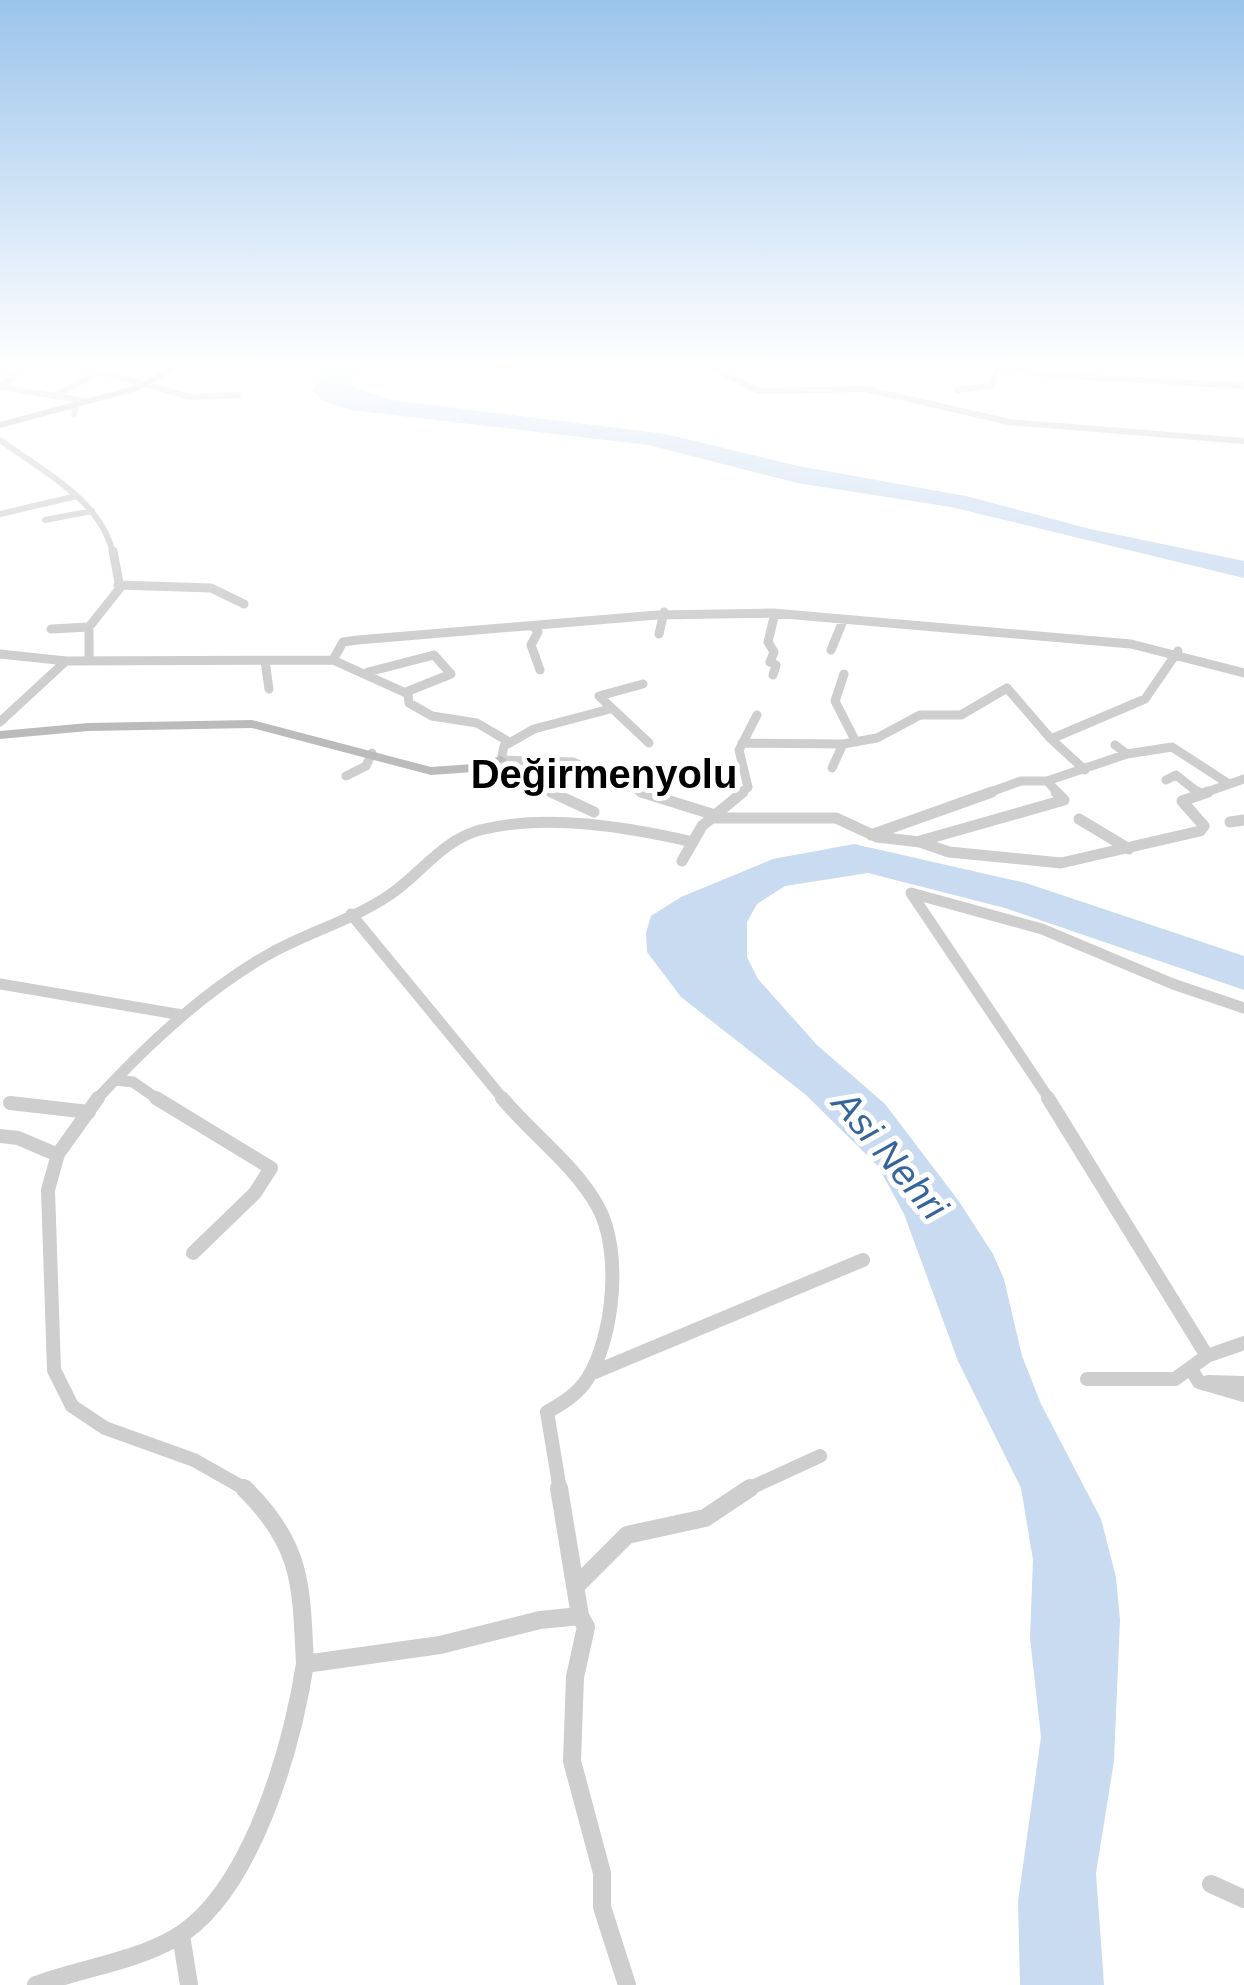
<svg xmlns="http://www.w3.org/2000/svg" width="1244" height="1985" viewBox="0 0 1244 1985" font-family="Helvetica,sans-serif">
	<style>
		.water { fill: #c9dbf0 }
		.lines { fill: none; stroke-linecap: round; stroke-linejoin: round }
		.street-far4 { stroke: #cecece; stroke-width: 6 }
		.street-far3 { stroke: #cecece; stroke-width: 9 }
		.street-far2 { stroke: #cecece; stroke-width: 11 }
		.street-far1 { stroke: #cecece; stroke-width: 14 }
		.street { stroke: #cecece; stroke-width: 18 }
		.secondary { fill: #bbb; fill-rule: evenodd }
		.labels { text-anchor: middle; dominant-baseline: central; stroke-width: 10; stroke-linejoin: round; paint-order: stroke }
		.water-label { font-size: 38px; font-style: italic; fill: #36659b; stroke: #fff }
		.quarter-label { font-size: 40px; font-weight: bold; fill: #000; stroke: #fff }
	</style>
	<rect width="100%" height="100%" fill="#fff"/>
	<!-- water -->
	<path class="water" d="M333,363H368L352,376L351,386L392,400L666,434L798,466L966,496L1090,529L1244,561V578L951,507L797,483L648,445L350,410L321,400L312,390Z
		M854,844L1026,883L1244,956V990L1005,908L868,873L785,886L757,904L747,922V957L758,979L817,1045L885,1104L958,1200L993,1254L1004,1279L1022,1356L1041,1404L1101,1519L1116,1577L1120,1620L1114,1761L1096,1873L1104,1985H1020L1018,1901L1041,1737L1030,1638L1033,1560L1021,1488L958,1361L904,1214L878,1166L806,1095L681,997L647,952L646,933L651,916L681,897L773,859Z"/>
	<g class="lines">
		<!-- street-far4 -->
		<path class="street-far4" d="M69,363L190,397L238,395
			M714,363L709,366L759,391L866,389L1009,422L1244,441
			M972,363L1051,375L1244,386
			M0,370L17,373
			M0,386L12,379L22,363
			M0,387L85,401
			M957,390L992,386L996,368
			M53,396L97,374
			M74,415L76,404
			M0,440C41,470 102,500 113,554
			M0,514L77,496
			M45,520L92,511"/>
		<!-- street-far3 -->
		<path class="street-far3" d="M118,585L211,588L244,604
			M534,627L538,632L531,645L540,670
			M51,629L89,627
			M659,634L664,612
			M831,650L843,621
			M0,654L66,661
			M89,660V627L120,588L113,551
			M333,660L343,642L358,640L657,615L773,613L1131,644L1244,673
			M265,661L269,689
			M368,672L434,655L451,674L406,692
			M844,674L835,701L856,742
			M773,675L776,665L770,662L774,652L768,642L775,613
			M643,684L599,696L649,743
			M0,722L66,661L333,660L408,694L409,703L432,716L477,723L509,742
			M742,743L843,744L877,738L920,715H961L1007,688L1051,739
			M1115,745L1127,754
			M501,760L573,762L647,794
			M832,768L843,744
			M1085,770L1051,739L1145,699L1178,651
			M346,776L366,766L372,753
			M1166,780L1176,775L1200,794
			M1047,781L1059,794
			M557,794L523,778L501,760L504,746L534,729L610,709
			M740,794L748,787L739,750L757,715
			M985,794L1021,781H1047L1127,754L1172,747L1229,784
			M1201,794L1244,779"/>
		<!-- street-far2 -->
		<path class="street-far2" d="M551,792L594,812
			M641,792L715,815
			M1197,792L1200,794
			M712,818H836L877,837L920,842L949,852L1061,863L1200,831L1204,826L1182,801L1208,792
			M1079,819L1129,849
			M1230,822L1244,820
			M871,835L992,792
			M920,841L1064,800L1056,792
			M682,861L702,826L743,792
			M351,914L504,1100
			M0,984L182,1015
			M116,1080L133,1082L159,1100
			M96,1100C147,1045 205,990 271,953C309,932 352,920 388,896C419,876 442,840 480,830C546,813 628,827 693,842
			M1050,1100L911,893L1042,929L1173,984L1244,1008"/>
		<!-- street-far1 -->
		<path class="street-far1" d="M98,1098L58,1154L48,1190L54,1370L72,1406L105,1428L194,1460L247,1490
			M156,1098L271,1168L255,1193L193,1253
			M502,1098C532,1134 575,1165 598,1207C622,1250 614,1336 588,1378C578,1394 563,1403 547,1412L560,1490
			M1048,1098L1207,1356
			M10,1103L89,1112
			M0,1136L18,1138L58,1155
			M1191,1369L1199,1382L1244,1395
			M590,1374L863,1260
			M1087,1379H1175L1207,1356L1244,1343
			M1208,1382L1244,1383
			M746,1490L820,1456"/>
		<!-- street -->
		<path class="street" d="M244,1488C303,1546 301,1585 305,1664L440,1645L540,1620L580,1616L586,1627L575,1677L572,1761L602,1873V1907L627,1985
			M559,1488L580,1616
			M575,1587L627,1535L705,1518L750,1488
			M1211,1884L1244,1899
			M181,1935L189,1985
			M36,1985C82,1968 133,1962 175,1938C252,1893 292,1746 305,1664"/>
		<!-- secondary -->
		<path class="secondary" d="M178,363H188L140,390L0,428V422L134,386Z
			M252,720L431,767L473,764L501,756L507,760L474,772L431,775L252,728L88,731L0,739V731L88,723Z"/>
	</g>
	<!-- sky -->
	<linearGradient id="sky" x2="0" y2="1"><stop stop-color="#9bc4eb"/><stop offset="0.57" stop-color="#fff"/><stop offset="1" stop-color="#fff" stop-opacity="0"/></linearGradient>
	<rect width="1244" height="641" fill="url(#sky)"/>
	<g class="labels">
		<!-- water labels -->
		<g class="water-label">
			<text transform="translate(890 1155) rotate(50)">Asi Nehri</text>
		</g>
		<!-- quarter labels -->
		<g class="quarter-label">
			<text x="604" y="774">Değirmenyolu</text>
		</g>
	</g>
</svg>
